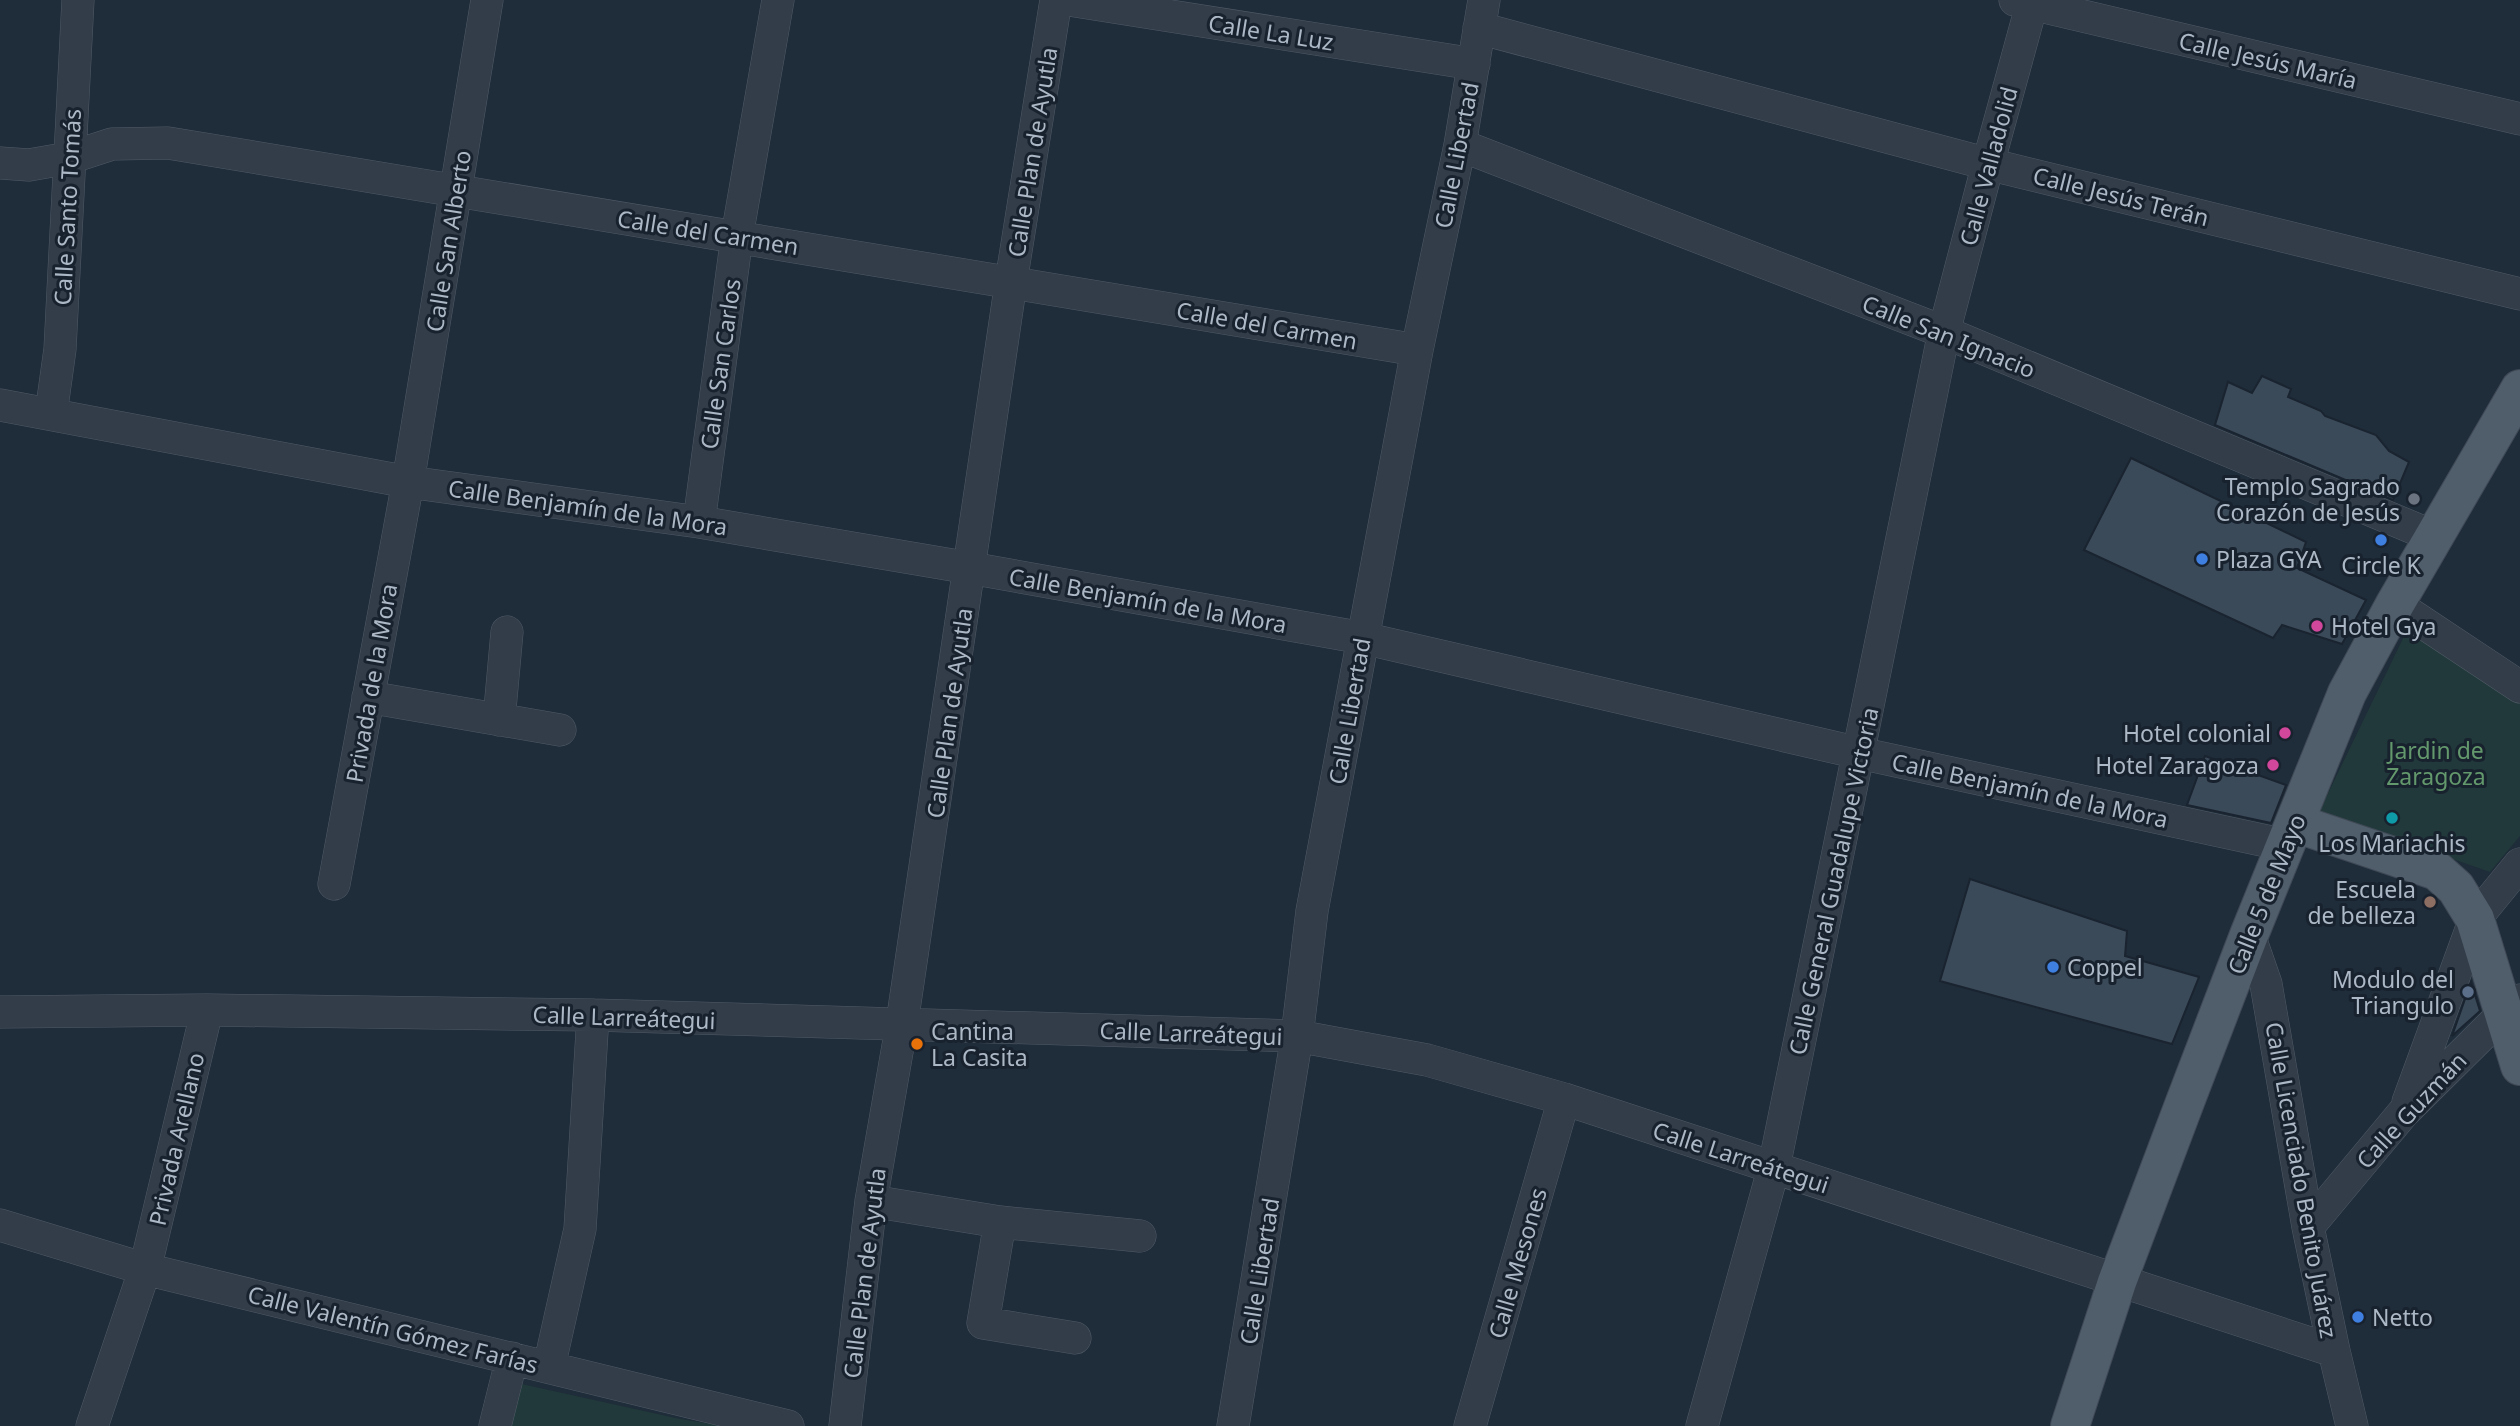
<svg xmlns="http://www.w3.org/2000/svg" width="2520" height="1426" viewBox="0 0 2520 1426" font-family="'Noto Sans',sans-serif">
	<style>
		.green { fill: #21393a }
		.building { fill: #3b4a59; stroke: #1a2430; stroke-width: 2 }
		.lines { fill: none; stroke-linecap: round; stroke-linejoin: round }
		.minor-casing { stroke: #505b67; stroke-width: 33 }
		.major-casing { stroke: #3f4956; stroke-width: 40 }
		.minor { stroke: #333d49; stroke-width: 32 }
		.major { stroke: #505d6a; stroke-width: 38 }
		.worship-dot { fill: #6b7280; stroke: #18222e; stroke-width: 2.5 }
		.shop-dot { fill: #3f7fe0; stroke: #18222e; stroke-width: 2.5 }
		.hotel-dot { fill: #d1479c; stroke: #18222e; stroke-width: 2.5 }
		.culture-dot { fill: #0f9aa8; stroke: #18222e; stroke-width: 2.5 }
		.education-dot { fill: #8d6e63; stroke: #18222e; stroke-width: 2.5 }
		.service-dot { fill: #5c6f8a; stroke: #18222e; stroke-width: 2.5 }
		.food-dot { fill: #e8710a; stroke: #18222e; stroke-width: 2.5 }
		.labels { text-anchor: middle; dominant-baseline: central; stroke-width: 6; stroke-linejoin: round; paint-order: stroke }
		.street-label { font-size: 23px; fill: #adb8c6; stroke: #18222e }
		.poi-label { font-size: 23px; fill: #adb8c6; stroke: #18222e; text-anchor: end }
		.park-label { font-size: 23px; fill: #63986c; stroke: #18222e }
	</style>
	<rect width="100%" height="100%" fill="#1f2c39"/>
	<!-- green -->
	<path class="green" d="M2410,624L2520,694V836L2490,872L2319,812Z
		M517,1383L680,1419L724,1426H507Z"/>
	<!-- building -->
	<path class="building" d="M2262,376L2291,389L2288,397L2321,411L2325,416L2376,435L2389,451L2409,462L2393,500L2215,425L2228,382L2252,393Z
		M2131,458L2306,542L2297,568L2366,600L2342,644L2282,625L2273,638L2084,550Z
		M2205,756L2286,785L2271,823L2187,805Z
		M1970,879L2127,931L2125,956L2199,977L2172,1044L1940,981Z
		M2471,982L2480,1011L2452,1036Z"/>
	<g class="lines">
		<!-- minor casing -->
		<g class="minor-casing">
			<path id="minor" d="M1069,0L1474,64
				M2015,0L2520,119
				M1479,28L1988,164L2520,294
				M1460,145L1944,332L2435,537
				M0,163L29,165L69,158L112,144L168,143L1417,350
				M0,405L408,482L699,522L970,568L1363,638L1859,753L2285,845
				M51,414L60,349L78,0
				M699,522L737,236L778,0
				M2395,604L2520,687
				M368,697L560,730
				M499,720L507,632
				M334,884L408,482L487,0
				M2249,935L2266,984L2308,1227L2334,1351L2352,1426
				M0,1012L207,1010L593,1015L1297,1036L1427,1060L1564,1099L2334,1351
				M2408,1102L2475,919L2520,864
				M871,1201L1000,1222L1140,1236
				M1000,1222L983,1323L1075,1338
				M0,1225L145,1269L788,1426
				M2308,1227L2403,1113L2503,1014L2520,1000
				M549,1367L580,1229L593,1015
				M92,1426L145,1269L207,1010
				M495,1426L512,1358
				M845,1426L871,1201L902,1023L1011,282L1056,0
				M1233,1426L1297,1036L1312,911L1417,350L1460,145L1484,0
				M1470,1426L1564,1099
				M1702,1426L1774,1167L1944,332L1988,164L2033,0"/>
		</g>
		<!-- major casing -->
		<g class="major-casing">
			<path id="major" d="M2295,823L2437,871L2456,888L2475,919L2520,1066
				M2070,1426L2117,1282L2185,1102L2249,935L2347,693L2395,604L2520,389"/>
		</g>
		<!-- minor -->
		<use href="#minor" class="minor"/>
		<!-- major -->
		<use href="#major" class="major"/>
	</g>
	<!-- markers -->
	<circle class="worship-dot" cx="2414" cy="499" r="7"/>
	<g class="shop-dot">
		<circle cx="2381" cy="540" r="7"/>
		<circle cx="2202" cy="559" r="7"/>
		<circle cx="2053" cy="967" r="7"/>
		<circle cx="2358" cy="1317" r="7"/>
	</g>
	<g class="hotel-dot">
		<circle cx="2317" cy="626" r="7"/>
		<circle cx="2285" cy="733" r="7"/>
		<circle cx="2273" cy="765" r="7"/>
	</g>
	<circle class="culture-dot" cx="2392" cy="818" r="7"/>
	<circle class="education-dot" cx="2430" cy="902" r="7"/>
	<circle class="service-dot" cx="2468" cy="992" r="7"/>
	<circle class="food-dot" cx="917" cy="1044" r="7"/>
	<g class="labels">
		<!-- street labels -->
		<g class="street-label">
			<text transform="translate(1271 32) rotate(9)">Calle La Luz</text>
			<text transform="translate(2268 60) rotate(13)">Calle Jesús María</text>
			<text transform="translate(1032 152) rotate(-81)">Calle Plan de Ayutla</text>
			<text transform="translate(1456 155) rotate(-79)">Calle Libertad</text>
			<text transform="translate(1988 166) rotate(-75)">Calle Valladolid</text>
			<text transform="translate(2121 196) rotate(14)">Calle Jesús Terán</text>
			<text transform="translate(67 207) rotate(-87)">Calle Santo Tomás</text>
			<text transform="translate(708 232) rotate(9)">Calle del Carmen</text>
			<text transform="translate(448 241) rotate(-81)">Calle San Alberto</text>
			<text transform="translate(1267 325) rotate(10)">Calle del Carmen</text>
			<text transform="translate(1949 336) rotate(22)">Calle San Ignacio</text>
			<text transform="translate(720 364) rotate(-82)">Calle San Carlos</text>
			<text transform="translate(588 507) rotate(8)">Calle Benjamín de la Mora</text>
			<text transform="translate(1148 600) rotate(10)">Calle Benjamín de la Mora</text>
			<text transform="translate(371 683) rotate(-80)">Privada de la Mora</text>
			<text transform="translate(1349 711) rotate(-80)">Calle Libertad</text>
			<text transform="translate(949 713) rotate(-82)">Calle Plan de Ayutla</text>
			<text transform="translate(2030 790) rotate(12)">Calle Benjamín de la Mora</text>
			<text transform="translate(1833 881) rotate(-78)">Calle General Guadalupe Victoria</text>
			<text transform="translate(2266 894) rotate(-68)">Calle 5 de Mayo</text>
			<text transform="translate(624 1017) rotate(2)">Calle Larreátegui</text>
			<text transform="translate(1191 1033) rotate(2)">Calle Larreátegui</text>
			<text transform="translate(2411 1110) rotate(-47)">Calle Guzmán</text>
			<text transform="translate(176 1139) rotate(-77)">Privada Arellano</text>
			<text transform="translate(1741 1157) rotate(18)">Calle Larreátegui</text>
			<text transform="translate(2302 1180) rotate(80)">Calle Licenciado Benito Juárez</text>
			<text transform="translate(1517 1263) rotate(-74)">Calle Mesones</text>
			<text transform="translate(1259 1271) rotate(-81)">Calle Libertad</text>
			<text transform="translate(864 1273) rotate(-83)">Calle Plan de Ayutla</text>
			<text transform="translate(393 1329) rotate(14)">Calle Valentín Gómez Farías</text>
		</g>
		<!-- poi labels -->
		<g class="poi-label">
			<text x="2400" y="486">Templo Sagrado<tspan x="2400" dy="26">Corazón de Jesús</tspan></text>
			<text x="2216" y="559" text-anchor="start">Plaza GYA</text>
			<text x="2381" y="565" text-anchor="middle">Circle K</text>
			<text x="2331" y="626" text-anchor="start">Hotel Gya</text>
			<text x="2271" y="733">Hotel colonial</text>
			<text x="2259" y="765">Hotel Zaragoza</text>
			<text x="2392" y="843" text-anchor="middle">Los Mariachis</text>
			<text x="2416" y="889">Escuela<tspan x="2416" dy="26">de belleza</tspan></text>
			<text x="2067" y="967" text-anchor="start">Coppel</text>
			<text x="2454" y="979">Modulo del<tspan x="2454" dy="26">Triangulo</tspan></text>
			<text x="931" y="1031" text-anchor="start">Cantina<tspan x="931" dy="26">La Casita</tspan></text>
			<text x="2372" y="1317" text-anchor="start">Netto</text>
		</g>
		<!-- park labels -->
		<g class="park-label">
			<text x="2436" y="750">Jardin de<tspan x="2436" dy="26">Zaragoza</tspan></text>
		</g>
	</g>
</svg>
